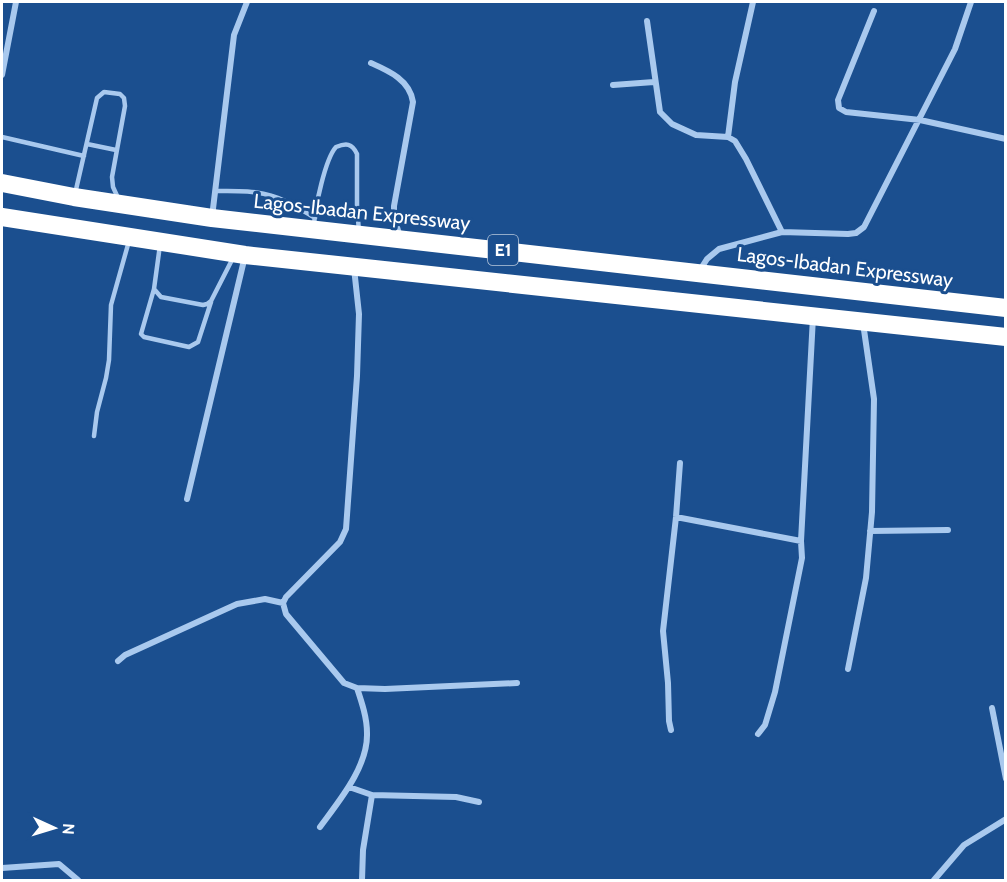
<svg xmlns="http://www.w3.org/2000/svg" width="1007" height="882" viewBox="0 0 1007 882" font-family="Cabin,sans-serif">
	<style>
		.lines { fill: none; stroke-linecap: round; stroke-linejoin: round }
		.service { stroke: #a9c9ee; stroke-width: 4.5 }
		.minor { stroke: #a9c9ee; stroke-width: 6 }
		.motorway { stroke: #fff; stroke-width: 18 }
		.labels { text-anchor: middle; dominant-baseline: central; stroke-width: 6; stroke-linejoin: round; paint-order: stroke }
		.shield { fill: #1b4f8f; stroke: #bbcadd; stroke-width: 1.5 }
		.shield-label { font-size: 18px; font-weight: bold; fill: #fff }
		.street-label { font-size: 20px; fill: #fff; stroke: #1b4f8f }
	</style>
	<rect width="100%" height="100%" fill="#1b4f8f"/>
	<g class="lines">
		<!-- service -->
		<path class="service" d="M2,137L84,156
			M87,144L116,150
			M215,191C234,191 254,190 272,196C287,200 301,210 315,218
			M75,194L97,98L104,92L120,94L124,98L125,106L112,177L113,187L119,200
			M314,225C315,208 325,159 336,147C346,143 352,143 357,154V206L359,232
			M160,245L154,289L161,297L203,305L207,304L211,301L234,256
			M154,289L141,334L144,337L189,347L198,342L211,302
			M94,436L97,412L106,378L109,360L111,305L129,241"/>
		<!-- minor -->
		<path class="minor" d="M874,11L838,100L839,108L846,112L920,120L1006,139
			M647,21L660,112L672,124L696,135L728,137L735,141L746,159L782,232
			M371,63C389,71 410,80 413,102L394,206V217L400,237
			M2,75L16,2
			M613,85L654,82
			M728,137L735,82L753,2
			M212,217L234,35L247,2
			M354,268L359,314L357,376L346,529L340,542L286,597L283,603L286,614L344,683L357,688L385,689L517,683
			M700,270L707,259L719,249L782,232L848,234L856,233L864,227L955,49L971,2
			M187,499L245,256
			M676,517L801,541
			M870,531L948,530
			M118,661L125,655L237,604L265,599L283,603
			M848,669L866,578L872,512L874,399L863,323
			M992,708L1006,779
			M671,730L669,721L668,683L663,631L676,517L680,463
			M758,734L765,725L775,692L802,558L801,541L813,317
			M349,787L372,795L456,797L479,802
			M320,827C339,801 368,767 367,733C367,718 362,703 357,688
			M2,868L59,864L78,880
			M362,880L363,850L372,795
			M934,880L964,845L1006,819"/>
		<!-- motorway -->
		<path class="motorway" d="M2,183L74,197L212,218L1006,308
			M2,217L245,255L1006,337"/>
	</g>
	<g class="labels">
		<!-- shield labels -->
		<rect class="shield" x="488" y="235" width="30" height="30" rx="4.5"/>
		<g class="shield-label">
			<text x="503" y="250">E1</text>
		</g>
		<!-- street labels -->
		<g class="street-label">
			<text transform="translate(362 212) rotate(6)">Lagos-Ibadan Expressway</text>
			<text transform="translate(845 267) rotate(7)">Lagos-Ibadan Expressway</text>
		</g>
	</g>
	<!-- border -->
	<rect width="1007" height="882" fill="none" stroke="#ffffff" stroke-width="6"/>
	<!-- north arrow -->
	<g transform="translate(54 828) rotate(94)" stroke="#1b4f8f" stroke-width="4.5" paint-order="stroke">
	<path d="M0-4.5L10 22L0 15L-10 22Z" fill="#ffffff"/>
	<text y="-9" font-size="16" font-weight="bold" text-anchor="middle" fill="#ffffff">N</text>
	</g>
</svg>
